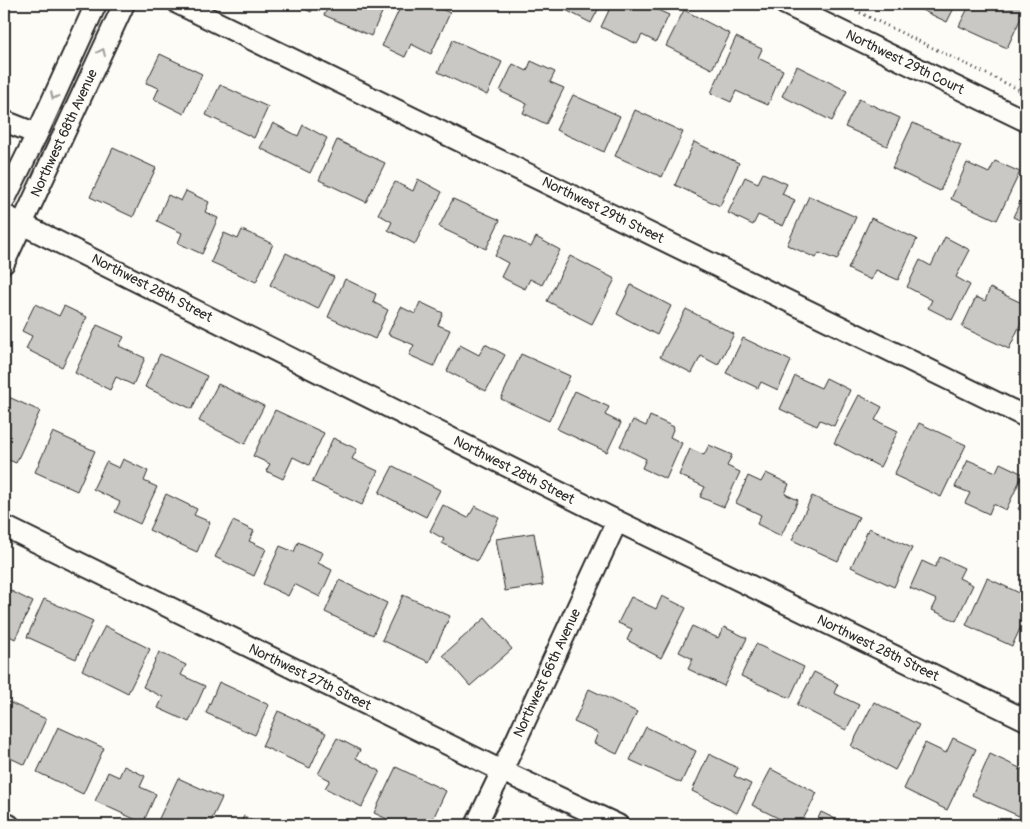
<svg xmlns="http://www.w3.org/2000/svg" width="1030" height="829" viewBox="0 0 1030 829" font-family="Pangolin,sans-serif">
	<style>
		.building { fill: #c9c8c4; stroke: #2b2b2b }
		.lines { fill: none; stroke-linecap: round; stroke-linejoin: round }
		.street-casing { stroke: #2b2b2b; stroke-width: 24 }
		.path { stroke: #2b2b2b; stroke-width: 3; stroke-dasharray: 1 4; stroke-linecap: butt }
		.street { stroke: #fdfcf7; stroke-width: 20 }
		.oneway { stroke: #9e9e9b }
		.labels { text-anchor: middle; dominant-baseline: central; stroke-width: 4; stroke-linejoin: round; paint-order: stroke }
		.street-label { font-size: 14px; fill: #2b2b2b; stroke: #fdfcf7 }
	</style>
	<rect width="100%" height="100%" fill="#fdfcf7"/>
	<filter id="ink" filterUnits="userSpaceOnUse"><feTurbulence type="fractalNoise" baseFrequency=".02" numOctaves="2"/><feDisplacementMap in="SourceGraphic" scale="10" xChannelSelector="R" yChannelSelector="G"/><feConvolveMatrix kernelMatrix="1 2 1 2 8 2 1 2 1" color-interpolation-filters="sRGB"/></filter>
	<g filter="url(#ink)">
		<!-- building -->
		<path class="building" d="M295,4H315L311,12Z
			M330,4H386L371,36L324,15Z
			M402,4H430L450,13L431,54L411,44L405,57L382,46Z
			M557,4H601L591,23L556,5Z
			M612,4H644L669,15L656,42L642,35L637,44L601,27Z
			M909,4H956L947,22Z
			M970,4H1026V7L1007,48L959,26Z
			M684,10L730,34L712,69L666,46Z
			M736,37L762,49L758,58L783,70L768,105L736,91L731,102L711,93Z
			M453,40L502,62L487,95L438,72Z
			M160,54L202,74L184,114L154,99L159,88L146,83Z
			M531,61L555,72L550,82L564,88L546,124L523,113L527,104L500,91L513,64L527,71Z
			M797,66L847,91L832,121L782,96Z
			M220,85L268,107L254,138L206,115Z
			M573,95L620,116L604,152L556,130Z
			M859,99L900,118L887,146L845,127Z
			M635,110L683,132L662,177L615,156Z
			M273,123L298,136L303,125L327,138L310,173L260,148Z
			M913,123L961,145L940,191L892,168Z
			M337,140L385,163L366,202L319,180Z
			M694,142L739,163L720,206L675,185Z
			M113,148L156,168L133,217L90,197Z
			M995,161L1020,172L997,220L951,199L967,163L989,173Z
			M763,173L787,184L782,194L795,200L783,226L758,215L753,225L728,213L745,177L758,183Z
			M418,179L442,192L415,244L388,230L392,222L378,214L395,182L413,191Z
			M1026,189V223L1013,217Z
			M186,191L209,202L205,212L218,218L202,254L178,243L182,233L157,221L168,195L181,201Z
			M809,196L856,217L837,260L819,253L816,258L787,245Z
			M453,199L500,220L486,249L439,227Z
			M871,218L917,239L898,280L876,270L871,280L848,269Z
			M242,230L273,244L256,282L211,262L224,233L238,239Z
			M506,234L531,247L536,237L560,250L542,285L530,279L525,289L501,277L508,263L495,256Z
			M945,237L970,250L956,277L970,285L952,320L928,308L932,300L907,287L920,260L931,266Z
			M286,253L334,277L318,309L270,285Z
			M570,256L615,279L592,324L547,301Z
			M345,279L376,294L373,302L388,310L375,339L328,317Z
			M631,285L671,306L657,335L617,314Z
			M990,288L1026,305V312L1009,349L962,327L976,297L985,301Z
			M420,302L443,313L438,325L450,330L434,366L409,355L414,345L388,334L401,307L415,314Z
			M35,304L59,316L64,306L87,317L62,367L26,349L32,336L22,331Z
			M686,309L734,334L718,365L701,356L692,373L660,357Z
			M97,325L124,337L119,346L145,358L133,385L116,377L110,390L75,373Z
			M743,338L791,361L778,390L761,382L758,388L726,373Z
			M485,344L505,355L486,391L447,371L460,345L479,355Z
			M160,354L207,376L192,409L145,387Z
			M521,354L570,376L549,421L501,399Z
			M795,376L821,388L826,378L850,390L834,426L820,420L817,426L780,409Z
			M218,384L264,406L245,444L199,421Z
			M575,391L609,407L605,415L621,423L607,452L557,429Z
			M4,395L40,411L16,463L4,458Z
			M859,395L882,407L875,420L898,431L880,467L834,443Z
			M275,410L324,433L309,465L293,457L283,479L266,471L270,464L253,456Z
			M650,416L674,427L670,437L682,443L666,479L642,468L646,459L620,446L633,420L646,426Z
			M919,423L966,445L941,497L894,475Z
			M53,432L95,451L77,491L35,472Z
			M333,438L357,449L352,459L378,471L362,505L312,482Z
			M709,445L732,455L727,466L740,472L724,507L700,497L705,487L679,475L690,449L704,455Z
			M123,459L148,471L144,481L157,487L140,524L115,512L120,502L93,489L106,462L119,468Z
			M968,460L996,472L1000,463L1023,474L1006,510L993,504L989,514L965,503L970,493L955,487Z
			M393,466L440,490L426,517L379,493Z
			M766,473L789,484L785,494L798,500L781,536L757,524L761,515L736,503L748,476L761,482Z
			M166,494L197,509L194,515L210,522L197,552L149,530Z
			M1026,494V513L1018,509Z
			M812,496L859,517L838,561L792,540Z
			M443,505L468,518L475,506L499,518L477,561L442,543L444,539L430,531Z
			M233,521L254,531L249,541L266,549L254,576L215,557Z
			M869,528L912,548L894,587L851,567Z
			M534,533L543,585L505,591L496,539Z
			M298,542L323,553L318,563L332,570L320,597L294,584L288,596L263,584L280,546L294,552Z
			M940,557L964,568L959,578L973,585L956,621L932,610L937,600L910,588L922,561L935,567Z
			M987,578L1026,596V616L1012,646L966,625Z
			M339,580L387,603L373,635L325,612Z
			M4,581L9,584L7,589L33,602L15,639L4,633Z
			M403,595L450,616L429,662L382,640Z
			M662,596L686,608L661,658L627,640L632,629L618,623L631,597L656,609Z
			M44,599L93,621L76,659L27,637Z
			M485,618L512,649L470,686L443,655Z
			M105,626L150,649L128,693L82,670Z
			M692,626L718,638L724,627L747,638L724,686L688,669L693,659L679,652Z
			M756,644L804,667L790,698L741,676Z
			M159,652L186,665L181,675L205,686L189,722L158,708L163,697L143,687Z
			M814,672L838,684L834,693L859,705L846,730L797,705Z
			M219,682L269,705L255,735L206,713Z
			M589,689L637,712L617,754L594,743L598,733L574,722Z
			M4,700L46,719L25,765L4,755Z
			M874,702L919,725L895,770L851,746Z
			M278,711L326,733L310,768L262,746Z
			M58,727L104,748L83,794L37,772Z
			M646,727L696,751L681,783L630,760Z
			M337,738L360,750L356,758L380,771L362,807L325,788L330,780L318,774Z
			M953,738L976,749L947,810L904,789L925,743L946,753Z
			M709,754L738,768L734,776L751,784L737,813L692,791Z
			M990,754L1026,771V800L1019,816L972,795Z
			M124,766L145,776L140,787L156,794L143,823L95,801L108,772L119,777Z
			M396,767L446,791L430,825H400L374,813Z
			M771,769L817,793L800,825H792L752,805Z
			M178,778L222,798L209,825H156Z
			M821,812L848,825H815Z
			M244,816L261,825H239Z"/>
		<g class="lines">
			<!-- street casing -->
			<g class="street-casing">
				<path id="street" d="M179,4L1026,417
					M785,4L1026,121
					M4,121L37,134
					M4,201L37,134L96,4
					M4,215L617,521L1026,720
					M4,263L124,4
					M4,526L502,771L618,825
					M4,823L9,825
					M476,825L502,771L617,521"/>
			</g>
			<!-- path -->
			<path class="path" d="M842,4L1026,93"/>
			<!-- street -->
			<use href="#street" class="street"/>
		</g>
		<!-- one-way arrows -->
		<defs><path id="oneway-chevron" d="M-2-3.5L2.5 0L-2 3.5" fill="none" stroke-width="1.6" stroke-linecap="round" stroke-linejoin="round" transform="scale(1.25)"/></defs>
		<g class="oneway">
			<use href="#oneway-chevron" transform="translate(102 52) rotate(-65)"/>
			<use href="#oneway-chevron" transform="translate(54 96) rotate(115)"/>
		</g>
	</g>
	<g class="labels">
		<!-- street labels -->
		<g class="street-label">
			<text transform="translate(905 62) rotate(26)">Northwest 29th Court</text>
			<text transform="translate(64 133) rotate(-65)">Northwest 68th Avenue</text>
			<text transform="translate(603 210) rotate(26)">Northwest 29th Street</text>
			<text transform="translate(152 288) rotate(27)">Northwest 28th Street</text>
			<text transform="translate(514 470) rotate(27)">Northwest 28th Street</text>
			<text transform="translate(878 648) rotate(26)">Northwest 28th Street</text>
			<text transform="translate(547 673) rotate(-65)">Northwest 66th Avenue</text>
			<text transform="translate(310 677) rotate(26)">Northwest 27th Street</text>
		</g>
	</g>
	<!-- margin -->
	<rect width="1030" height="829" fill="none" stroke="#fdfcf7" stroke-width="20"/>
	<rect x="10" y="10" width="1010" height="809" fill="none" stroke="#2b2b2b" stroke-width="2" filter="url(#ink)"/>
</svg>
